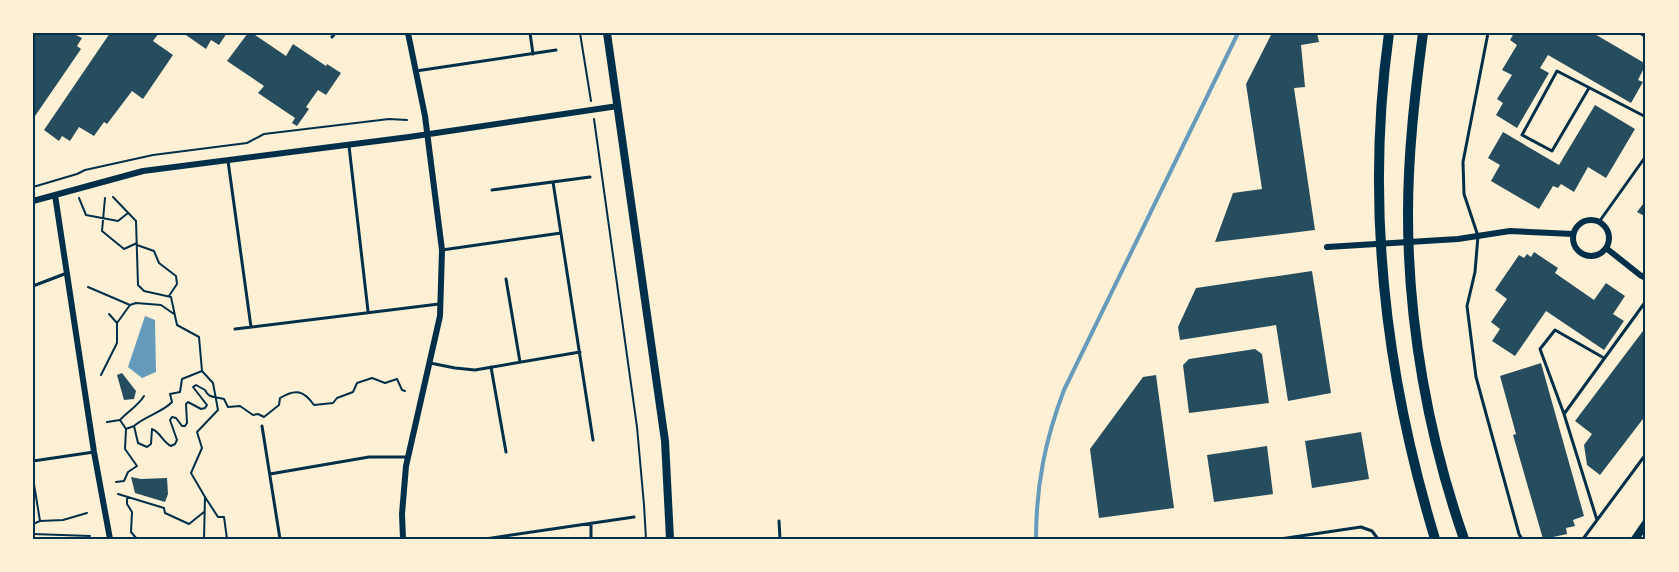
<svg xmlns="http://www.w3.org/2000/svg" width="1679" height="572" viewBox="0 0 1679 572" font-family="'PT Sans Narrow',sans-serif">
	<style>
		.water { fill: #669bbc }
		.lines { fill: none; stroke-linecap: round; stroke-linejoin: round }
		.stream { stroke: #669bbc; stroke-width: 4 }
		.building { fill: #264d5e }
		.path { stroke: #003049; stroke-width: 2 }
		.service { stroke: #003049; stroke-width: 3 }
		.minor { stroke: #003049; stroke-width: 6 }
		.tertiary { stroke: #003049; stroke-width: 8 }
		.primary { stroke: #003049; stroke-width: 10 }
		.neatline { fill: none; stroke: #003049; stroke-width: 2 }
	</style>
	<rect width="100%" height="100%" fill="#fdf0d5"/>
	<!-- water -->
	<path class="water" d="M145,316L155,320L156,372L142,378L128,367Z"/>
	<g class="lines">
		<!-- stream -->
		<path class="stream" d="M1036,539C1036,486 1045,440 1064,390L1238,33"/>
	</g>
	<!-- building -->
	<path class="building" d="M33,33H72L82,38L77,46L81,49L33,119Z
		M110,33H159L153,41L173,55L143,99L132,91L107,124L104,122L94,136L79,127L70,141L62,136L59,141L44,130Z
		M183,33H227L219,45L211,40L206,49Z
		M248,33H252L286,56L293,44L326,66L327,64L341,73L326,95L318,90L306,107L309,109L297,126L292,123L295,118L258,93L264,86L227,61Z
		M1272,33H1317L1319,42L1301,45L1305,87L1294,88L1315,230L1215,242L1233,193L1262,189L1246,84Z
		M1514,33H1593L1646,64L1638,80L1643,82L1631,103L1548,55L1540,68L1549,73L1517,128L1496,115L1503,103L1497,99L1512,75L1502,70L1517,45L1510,40Z
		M1595,105L1635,129L1606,178L1588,167L1574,192L1561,184L1558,188L1553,186L1539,209L1491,181L1500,165L1488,158L1503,132L1559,165Z
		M1646,200V217L1637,212Z
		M1534,252L1558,268L1555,273L1594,300L1606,283L1625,296L1613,314L1624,321L1604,350L1546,311L1515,356L1492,341L1500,329L1491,322L1507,299L1495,290L1519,255L1524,258L1527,254L1531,257Z
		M1312,271L1331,393L1288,401L1276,325L1180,340L1178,327L1196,288Z
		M1646,327V415L1600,475L1587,465L1584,445L1592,434L1575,421Z
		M1255,349L1262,354L1269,403L1189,413L1183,365L1189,359Z
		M1541,363L1584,516L1573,520L1575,526L1566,528L1567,534L1544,539H1543L1513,435L1516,434L1500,376Z
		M122,373L136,391L134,399L124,400L117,375Z
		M1156,375L1174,508L1099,518L1090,449L1143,377Z
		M1361,432L1369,479L1312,488L1305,441Z
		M1267,446L1273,494L1214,502L1207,455Z
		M131,477L141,479L167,478L168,494L165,502L135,493Z"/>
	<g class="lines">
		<!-- path -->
		<path class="path" d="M580,33L591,101
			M594,119L637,427L644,505L646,539
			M33,187L77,174L85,170L153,155L247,143L264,134L389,119L407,120
			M113,197L136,221L138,285L144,291L171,297L177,325L199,337L202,371L213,383L218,410L197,432L202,448L191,473L205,497L204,539
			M79,198L86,215L118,221L128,213
			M105,198L102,231L124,249L137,243
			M137,245L154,251L159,263L176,276L177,284L169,296
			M88,287L130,305L136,303L161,305L174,314
			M109,314L117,323
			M101,375L117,343V323L130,305
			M120,420C128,411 138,406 144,396
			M107,422L120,420L126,429L134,426L138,443L147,447L151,444L152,429C160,432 163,442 171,446L175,444L177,440L170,420L172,417L176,418L182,426H185L187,423L186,404L188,402L201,409L205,408L207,405L193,387L196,385L205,390C209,399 215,396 224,399L228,407L240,406L253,415L258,414L264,417L279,405L280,398C296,388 304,391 314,405L333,403L337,398L353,392L357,383L372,378L385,383L397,379L402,390L405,391
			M134,426C145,416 163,412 172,402L170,394L180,392L182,379L202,371
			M33,478L40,521
			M116,482L124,481L128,472L137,466L125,449L126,429
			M118,494L164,508L165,513L189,524L204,512
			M127,497V504L132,512L131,532L137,539
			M205,497L218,517H224L227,539
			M33,524L40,521L63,520L87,513
			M33,534L90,536"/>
		<!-- service -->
		<path class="service" d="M530,33L533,54
			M1488,33L1463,162L1464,194L1478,236L1475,272L1467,306L1476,377L1519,534L1522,539
			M1640,33L1646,37
			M332,37L335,33
			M416,71L556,50
			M1589,88L1552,151L1522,135L1557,71L1646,117
			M349,146L368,311
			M228,161L251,327
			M553,182L593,440
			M492,190L590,177
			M1599,222L1646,156
			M442,250L561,233
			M506,279L520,362
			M33,286L67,273
			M235,329L439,304
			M430,363L455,368L475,370L580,352
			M491,367L506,452
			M1564,414L1540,349L1555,330L1604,358
			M262,426L280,539
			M33,461L94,452
			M270,474L369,457H408
			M1597,520L1564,414L1646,301
			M779,521L780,539
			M591,524V539
			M485,539L634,517
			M1280,539L1361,527L1372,531L1378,539
			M1583,539L1646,454"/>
		<!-- minor -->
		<path class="minor" d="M55,195L94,452L110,539
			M33,201L143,171L409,137L618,106
			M1573 238a18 18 0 1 1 36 0a18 18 0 1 1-36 0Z
			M1327,247L1458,239L1510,231L1573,234
			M1606,248L1640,275L1646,278
			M403,539L402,514L406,466L440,316L442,250L425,116L408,33"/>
		<!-- tertiary -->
		<path class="tertiary" d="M607,33L665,441L670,539
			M1635,539L1646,523"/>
		<!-- primary -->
		<path class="primary" d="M1389,33C1365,205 1385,374 1435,539
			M1423,33C1415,93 1408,153 1408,214C1408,323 1428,436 1464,539"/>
	</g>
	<!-- border -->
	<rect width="1679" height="572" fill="none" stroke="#fdf0d5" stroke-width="69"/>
	<rect x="34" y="34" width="1610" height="504" class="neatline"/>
</svg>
